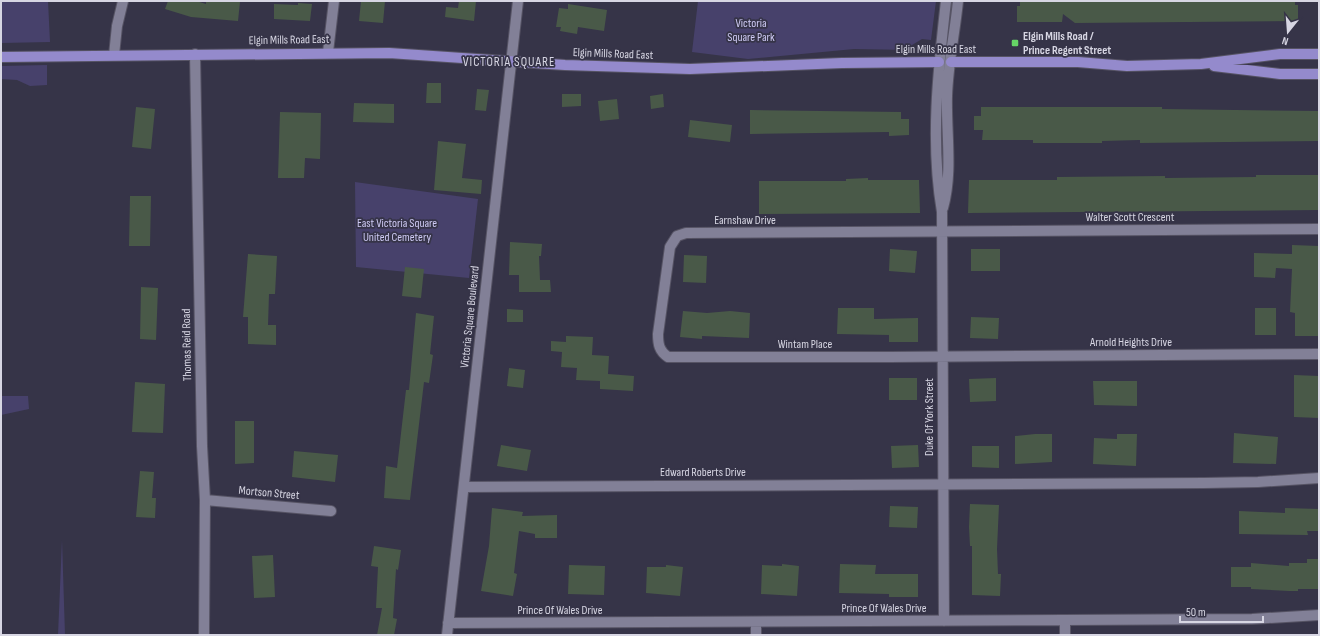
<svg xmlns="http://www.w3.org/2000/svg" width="1320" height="636" viewBox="0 0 1320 636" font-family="'Sofia Sans Condensed',sans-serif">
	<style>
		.green { fill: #47416b }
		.building { fill: #495948 }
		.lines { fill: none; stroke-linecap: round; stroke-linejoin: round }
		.minor-casing { stroke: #565364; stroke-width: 12 }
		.major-casing { stroke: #565364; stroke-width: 12 }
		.minor { stroke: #828097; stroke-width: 10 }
		.major { stroke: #948acc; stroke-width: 10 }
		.poi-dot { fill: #66d466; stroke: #363448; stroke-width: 1.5 }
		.labels { text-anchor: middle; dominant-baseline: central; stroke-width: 3.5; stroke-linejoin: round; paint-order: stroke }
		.park-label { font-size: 12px; fill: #cecaf4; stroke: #363448 }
		.poi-label { font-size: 12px; font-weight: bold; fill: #d7d6e3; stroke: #363448; text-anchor: start }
		.street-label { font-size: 12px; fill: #d7d6e3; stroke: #363448 }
		.neighbourhood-label { font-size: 13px; letter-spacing: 1px; fill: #d7d6e3; stroke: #363448 }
	</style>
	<rect width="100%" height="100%" fill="#363448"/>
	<!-- green -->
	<path class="green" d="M1,1H48L50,42L1,43Z
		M698,1H936L931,40L922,39L912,45V50L854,49L748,59L692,52Z
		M47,65V85L30,86L17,80L1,79V66Z
		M355,182L478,199L469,278L356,267Z
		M1,396H28L29,409L1,415Z
		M62,540L65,635H58Z"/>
	<!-- building -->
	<path class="building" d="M168,1H196L206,4V1L240,2L238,21L191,17L165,9Z
		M361,1H385L383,23L359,21Z
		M459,1H476L474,21L445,17L446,7L458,8Z
		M1020,1H1295V5H1298V21L1075,23L1063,14L1062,22H1017V6H1020Z
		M298,3L312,4L310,21L274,19V4L298,5Z
		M568,4L607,10L604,31L578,27L577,34L560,31L561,27H556L559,8L568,9Z
		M427,83H441V103H426Z
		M477,89L489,90L486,111L475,110Z
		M562,94H581V106L562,107Z
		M663,94L664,107L651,109L650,96Z
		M617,99L619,119L600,121L598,101Z
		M354,103L394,104V123L353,122Z
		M136,107L155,109L151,149L132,147Z
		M981,107H1162V109L1319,111V141L1140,143V140L1102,141V143H1033V140H982L983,130H974V116H981Z
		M750,110L901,112V119H909V135L889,136V132L750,134Z
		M280,112L321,113L320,159L305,158L304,178H278Z
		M690,120L732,125L730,142L688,137Z
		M438,141L466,144L462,178L482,180L481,194L434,190Z
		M1256,175H1319V210L968,213L969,180H1057V177L1165,176V178L1256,177Z
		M868,178V180H919L920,213L759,214V181H846V179Z
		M130,196H151L150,246H129Z
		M510,242L542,244L541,256H539L540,280H550L551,292H519V275H509Z
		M1292,245L1319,246V336H1295V313L1290,312L1292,269L1276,268L1275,278L1254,277V253L1292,254Z
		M890,249L917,251L915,273L889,271Z
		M971,249H1000V271H971Z
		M248,254L277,256L275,294H269L268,325H276V345L248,344V317H243Z
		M684,255L707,256L706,283L683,282Z
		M405,267L424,269L421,298L402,296Z
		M141,287L158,288L156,340L140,339Z
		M838,308H874V319L918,318V342H889V335L837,334Z
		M1255,308H1276V335H1255Z
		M507,309L523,310V322H507Z
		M683,311L707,313L730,311L750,313L749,338L702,336V339L680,337Z
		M416,313L434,316L430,354L433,355L429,383L424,382L410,500L384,498L386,466L397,468L406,390H409Z
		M971,317L999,318L998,339L970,338Z
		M566,336L593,337L592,355L609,356L608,374L634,376L633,391L600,389V381L576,380L577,368L561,367L562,352L551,351V341L566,342Z
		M509,368L525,370L523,388L507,386Z
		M1294,375L1319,376V418L1294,417Z
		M889,378H917V400H889Z
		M996,378V401L970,402L969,379Z
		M1093,381H1137V406L1094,405Z
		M135,382L165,384L163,433L132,432Z
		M235,421H254V463L235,464Z
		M1234,433L1278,437L1276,464L1233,463Z
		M1035,434H1052V462L1015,464V436Z
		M1117,434H1137L1136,466L1093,464L1094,438L1117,439Z
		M501,445L531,450L527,471L497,466Z
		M918,445L919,467L892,468L891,446Z
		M972,446H999V468L972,467Z
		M294,451L338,455L335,482L292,477Z
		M140,471L154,472L152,498H156L155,518L136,517Z
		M970,504L999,505L997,549L998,574H1001L1000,596L972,595V546H970L969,527Z
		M890,506L918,507L917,528L889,527Z
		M492,508L523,512L522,516L557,515V538H535V534L519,531L514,573L517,574L513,596L481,591L489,546Z
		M1285,508L1319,509V531H1307L1308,535L1239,534V511L1285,513Z
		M374,546L401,550L398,570L396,569L393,618L397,619L394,635H377L382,608H376L378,567L371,566Z
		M273,555L275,597L254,598L252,556Z
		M1307,559H1319V589H1298V591H1289L1251,589V587H1231V567H1251V563L1289,566V563H1307Z
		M782,564L799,566L797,596L761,594L762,565L782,566Z
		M840,564L876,565L875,574H918V597H889V594L839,593Z
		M569,565L605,566L604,595L568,594Z
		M666,565L683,567L680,596L646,593L647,567H666Z"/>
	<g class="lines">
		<!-- minor casing -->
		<g class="minor-casing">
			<path id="minor" d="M328,52L334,1
				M195,54L202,446L205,500L204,635
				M114,55L117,26L123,1
				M943,208C953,172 946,133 947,96C948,64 955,32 958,1
				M1319,229L686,233L677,236L670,247L658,334C658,344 659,351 668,357H890L1319,354
				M464,487L1204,483L1258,482L1319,478
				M205,500L331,511
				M1065,620V635
				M944,621L942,212C930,142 938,71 946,1
				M756,622V635
				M448,623L1252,619L1319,615
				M447,635L518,1"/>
		</g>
		<!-- major casing -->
		<g class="major-casing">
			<path id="major" d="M1,57L389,53L565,65L690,69L842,63L939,62
				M951,62H1078L1127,66L1201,64L1280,54H1319
				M1214,66L1280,74H1319"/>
		</g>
		<!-- minor -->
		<use href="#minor" class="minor"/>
		<!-- major -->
		<use href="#major" class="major"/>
	</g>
	<!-- markers -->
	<rect class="poi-dot" x="1011" y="39" width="8" height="8" rx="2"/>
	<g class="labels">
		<!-- park labels -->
		<g class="park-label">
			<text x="751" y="23">Victoria<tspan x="751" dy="14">Square Park</tspan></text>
			<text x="397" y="223">East Victoria Square<tspan x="397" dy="14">United Cemetery</tspan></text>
		</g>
		<!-- poi labels -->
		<g class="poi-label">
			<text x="1023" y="36">Elgin Mills Road /<tspan x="1023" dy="14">Prince Regent Street</tspan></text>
		</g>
		<!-- street labels -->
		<g class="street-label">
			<text transform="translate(289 40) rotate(-1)">Elgin Mills Road East</text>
			<text x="936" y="49">Elgin Mills Road East</text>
			<text transform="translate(613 54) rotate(2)">Elgin Mills Road East</text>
			<text x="1130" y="217">Walter Scott Crescent</text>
			<text x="745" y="220">Earnshaw Drive</text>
			<text transform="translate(470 317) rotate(-84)">Victoria Square Boulevard</text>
			<text x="1131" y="342">Arnold Heights Drive</text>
			<text x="805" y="344">Wintam Place</text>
			<text transform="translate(187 345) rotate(-91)">Thomas Reid Road</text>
			<text transform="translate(929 417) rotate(-90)">Duke Of York Street</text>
			<text x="703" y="472">Edward Roberts Drive</text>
			<text transform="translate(269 493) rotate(5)">Mortson Street</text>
			<text x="884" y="608">Prince Of Wales Drive</text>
			<text x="560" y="610">Prince Of Wales Drive</text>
		</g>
		<!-- neighbourhood labels -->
		<g class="neighbourhood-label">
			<text x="509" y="62">VICTORIA SQUARE</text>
		</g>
	</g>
	<!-- border -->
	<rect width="1320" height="636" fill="none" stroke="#d7d6e3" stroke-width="4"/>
	<!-- north arrow -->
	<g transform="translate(1288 32) rotate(197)" stroke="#363448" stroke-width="3" paint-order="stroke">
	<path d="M0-3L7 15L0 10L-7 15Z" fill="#d7d6e3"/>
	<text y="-6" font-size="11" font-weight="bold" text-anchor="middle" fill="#d7d6e3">N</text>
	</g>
	<!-- scale -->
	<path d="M1180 616v6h83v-6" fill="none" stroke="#d7d6e3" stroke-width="2"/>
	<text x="1186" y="616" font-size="12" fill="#d7d6e3" stroke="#363448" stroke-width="3" paint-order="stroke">50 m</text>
</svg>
